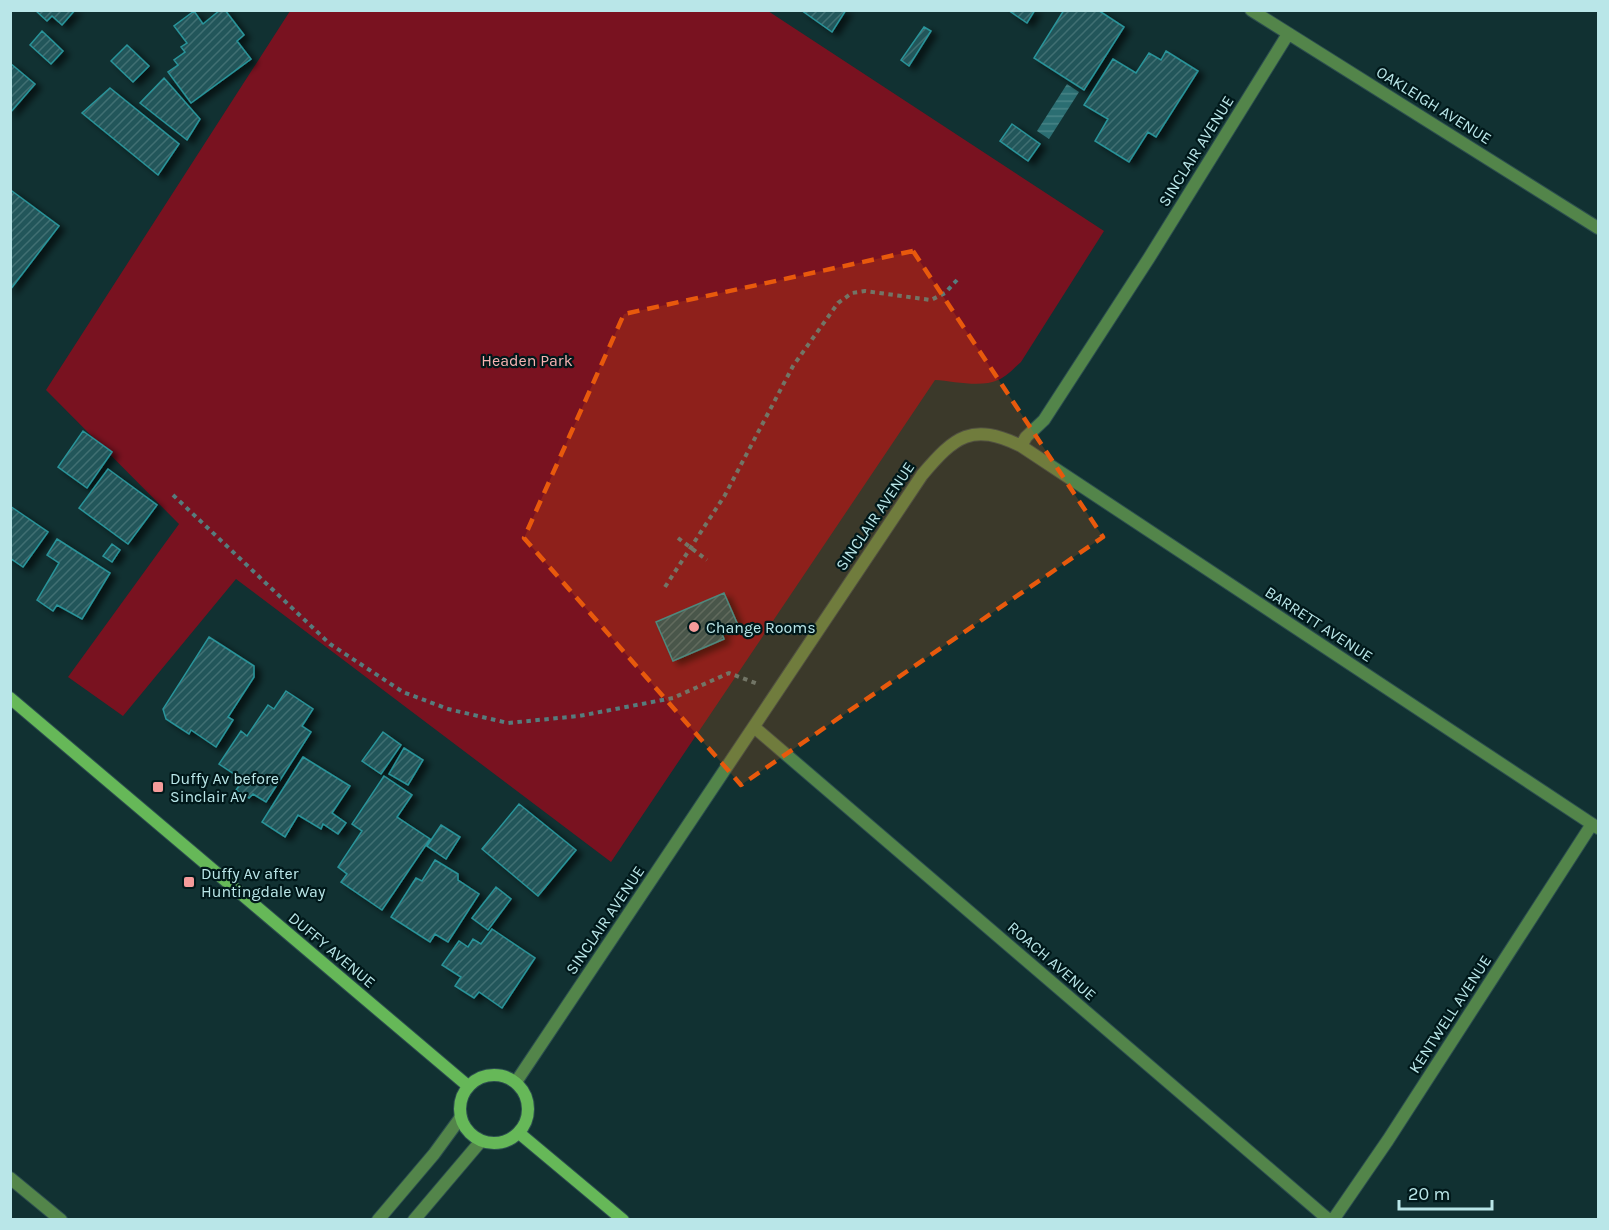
<svg xmlns="http://www.w3.org/2000/svg" width="1609" height="1230" viewBox="0 0 1609 1230" font-family="Karla,sans-serif">
	<style>
		.park { fill: #791220 }
		.water { fill: url(#water-rules) }
		.building { fill: url(#building-hatch); stroke: #2a949a; stroke-width: 1.5; filter: url(#shadow) }
		.lines { fill: none; stroke-linecap: round; stroke-linejoin: round }
		.street-casing { stroke: #2c4e4f; stroke-width: 14 }
		.secondary-casing { stroke: #2c4e4f; stroke-width: 14 }
		.path { stroke: #567c7d; stroke-width: 4; stroke-dasharray: 4.5 4.5; stroke-linecap: butt }
		.street { stroke: #53854a; stroke-width: 12 }
		.secondary { stroke: #66b858; stroke-width: 12 }
		.marked { fill: #e8590c; fill-opacity: 0.2; stroke: #e8590c; stroke-width: 4.5; stroke-dasharray: 12 8; stroke-linejoin: round }
		.poi-dot { fill: #f59b9a; stroke: #00181a; stroke-width: 2 }
		.labels { text-anchor: middle; dominant-baseline: central; stroke-width: 4.5; stroke-linejoin: round; paint-order: stroke }
		.street-label { font-size: 16px; fill: #b9e6e8; stroke: #00181a }
		.park-label { font-size: 16px; fill: #f6b2b1; stroke: #00181a }
		.poi-label { font-size: 16px; fill: #b9e6e8; stroke: #00181a; text-anchor: start }
	</style>
	<defs>
		<pattern id="water-rules" width="6" height="5" patternUnits="userSpaceOnUse" patternTransform="scale(1.5)"><rect width="6" height="5" fill="#2b6e72"/><path d="M0 2.5h6" fill="none" stroke="#488386"/></pattern>
		<pattern id="building-hatch" width="6" height="6" patternUnits="userSpaceOnUse" patternTransform="scale(1.5)"><rect width="6" height="6" fill="#23575a"/><path d="M-1 1l2-2M0 6l6-6M5 7l2-2" fill="none" stroke="#416f72"/></pattern>
		<filter id="shadow"><feDropShadow dx="6" dy="4" stdDeviation="3" flood-color="#0009"/></filter>
	</defs>
	<rect width="100%" height="100%" fill="#113132"/>
	<!-- park -->
	<path class="park" d="M290,11H768L1104,231L1021,362C1014,368 1007,376 998,380C981,388 953,381 935,380L611,862L236,579L123,716L68,677L179,524L46,390Z"/>
	<!-- water -->
	<path class="water" d="M1067,84L1079,92L1049,139L1037,131Z"/>
	<!-- building -->
	<path class="building" d="M35,10H75L62,25L52,16L47,21Z
		M220,10H225L244,35L237,41L251,59L191,103L168,72L178,65L174,60L185,52L181,47L187,43L174,26L194,11L203,24Z
		M801,10H846L832,32Z
		M1008,10H1035L1027,23Z
		M1064,10H1098L1124,27L1084,90L1034,58Z
		M924,27L931,31L909,66L901,60Z
		M42,31L63,51L51,64L30,45Z
		M127,45L149,66L133,82L111,61Z
		M1166,51L1198,71L1156,137L1148,132L1129,162L1095,141L1108,119L1084,105L1113,59L1136,73L1149,53L1161,60Z
		M10,63L35,84L10,113Z
		M164,78L200,119L187,140L140,103Z
		M110,88L179,144L158,175L82,113Z
		M1012,124L1040,144L1028,161L1000,141Z
		M12,191L59,226L10,290V193Z
		M83,431L112,452L87,488L58,467Z
		M108,469L157,505L128,544L79,508Z
		M10,506L48,532L23,567L10,558Z
		M57,539L110,573L82,619L57,605L53,611L37,600L59,563L47,555Z
		M112,544L120,550L112,562L103,556Z
		M724,593L737,623L721,631L724,639L673,661L656,622Z
		M209,637L254,666V677L228,717L233,720L216,747L191,730L189,734L166,719L163,709Z
		M286,691L313,709L302,726L311,732L266,802L253,794L249,798L236,790L243,780L219,764L241,731L247,736L268,705L274,709Z
		M383,732L401,745L381,774L362,761Z
		M404,748L423,760L408,785L389,774Z
		M303,757L350,786L332,813L346,823L338,834L323,824L321,829L298,815L285,837L262,822Z
		M384,776L412,795L397,817L430,839L382,910L341,882L347,874L338,867L362,831L352,824Z
		M519,804L576,850L538,896L482,849Z
		M441,825L460,837L446,859L427,846Z
		M435,860L458,874V880L479,894L448,942L435,934L430,942L391,917L416,878L422,881Z
		M496,887L511,899L488,930L472,918Z
		M492,929L535,958L502,1008L479,992L474,998L455,986L461,977L442,965L459,941L468,947L473,939L481,944Z"/>
	<g class="lines">
		<!-- street casing -->
		<g class="street-casing">
			<path id="street" d="M1251,10L1598,228
				M1021,446L1598,828
				M754,727L1329,1220
				M516,1082L922,475C955,436 972,422 1021,446L1026,437L1044,420L1149,258L1288,34
				M10,1178L61,1220
				M378,1220L434,1154L461,1117
				M414,1220L481,1141
				M1333,1220L1388,1140L1592,824"/>
		</g>
		<!-- secondary casing -->
		<g class="secondary-casing">
			<path id="secondary" d="M10,698L468,1086
				M460 1109a34 34 0 1 1 68 0a34 34 0 1 1-68 0Z
				M519,1133L623,1220"/>
		</g>
		<!-- path -->
		<path class="path" d="M173,495L330,644L403,692L448,709L508,723L579,716L673,698L729,673L758,684
			M678,538L707,560
			M665,587L725,495L793,366L838,303L852,293L865,291L931,300L945,293L957,280"/>
		<!-- street -->
		<use href="#street" class="street"/>
		<!-- secondary -->
		<use href="#secondary" class="secondary"/>
	</g>
	<!-- marked area -->
	<path class="marked" d="M913,251L1103,537L741,785L524,538L624,314Z"/>
	<!-- markers -->
	<g class="poi-dot">
		<circle cx="694" cy="627" r="6"/>
		<rect x="152" y="781" width="12" height="12" rx="3"/>
		<rect x="183" y="876" width="12" height="12" rx="3"/>
	</g>
	<g class="labels">
		<!-- street labels -->
		<g class="street-label">
			<text transform="translate(1434 105) rotate(32)">OAKLEIGH AVENUE</text>
			<text transform="translate(1196 151) rotate(-58)">SINCLAIR AVENUE</text>
			<text transform="translate(875 516) rotate(-56)">SINCLAIR AVENUE</text>
			<text transform="translate(1319 624) rotate(33)">BARRETT AVENUE</text>
			<text transform="translate(605 920) rotate(-56)">SINCLAIR AVENUE</text>
			<text transform="translate(332 950) rotate(40)">DUFFY AVENUE</text>
			<text transform="translate(1052 961) rotate(41)">ROACH AVENUE</text>
			<text transform="translate(1450 1014) rotate(-57)">KENTWELL AVENUE</text>
		</g>
		<!-- park labels -->
		<g class="park-label">
			<text x="527" y="360">Headen Park</text>
		</g>
		<!-- poi labels -->
		<g class="poi-label">
			<text x="706" y="627">Change Rooms</text>
			<text x="170" y="778">Duffy Av before<tspan x="170" dy="18">Sinclair Av</tspan></text>
			<text x="201" y="873">Duffy Av after<tspan x="201" dy="18">Huntingdale Way</tspan></text>
		</g>
	</g>
	<!-- border -->
	<rect width="1609" height="1230" fill="none" stroke="#b9e6e8" stroke-width="24"/>
	<!-- scale -->
	<path d="M1399 1200v9h93v-9" fill="none" stroke="#b9e6e8" stroke-width="3"/>
	<text x="1408" y="1200" font-size="18" fill="#b9e6e8" stroke="#00181a" stroke-width="4.5" paint-order="stroke">20 m</text>
</svg>
